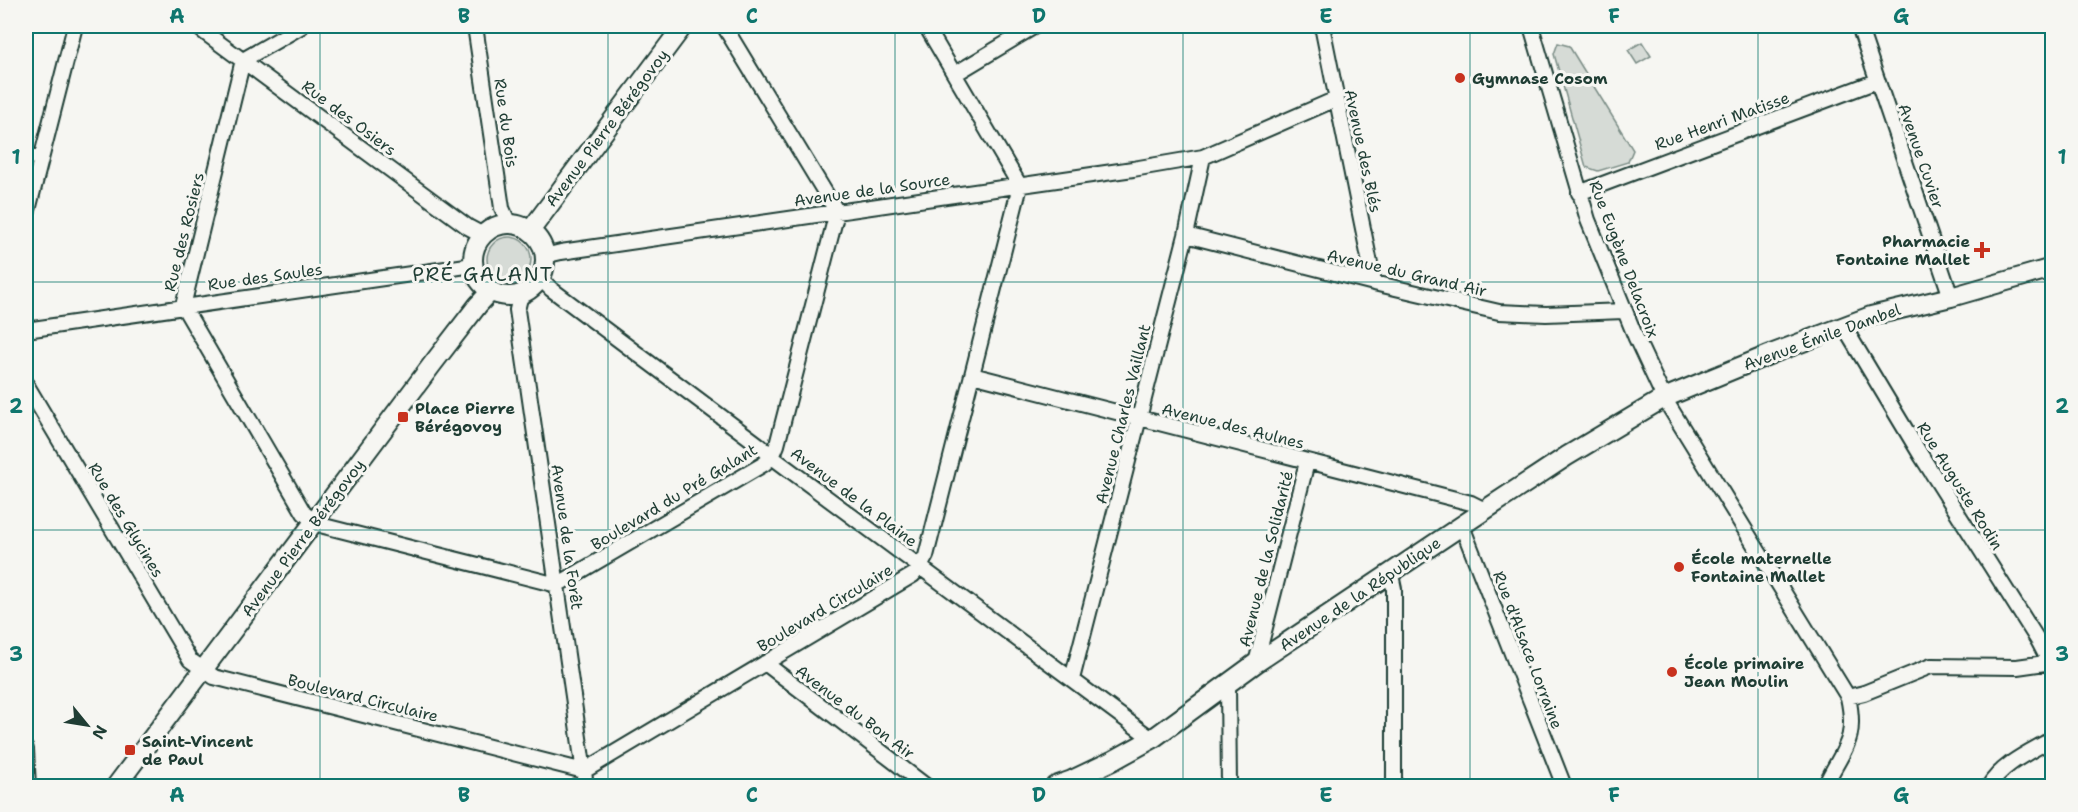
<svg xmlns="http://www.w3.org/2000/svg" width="2078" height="812" viewBox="0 0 2078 812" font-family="'Shantell Sans',sans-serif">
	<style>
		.green { fill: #d6dbd6; stroke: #7a8c85; stroke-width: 1.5 }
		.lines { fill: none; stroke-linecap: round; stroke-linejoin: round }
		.minor-casing { stroke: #1f3d34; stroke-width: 18 }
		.tertiary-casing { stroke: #1f3d34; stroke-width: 22 }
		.minor { stroke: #f6f6f2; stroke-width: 14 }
		.tertiary { stroke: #f6f6f2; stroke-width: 18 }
		.grid { fill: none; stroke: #0f766e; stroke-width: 1.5; stroke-opacity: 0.55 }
		.poi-dot { fill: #c8321e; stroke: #f6f6f2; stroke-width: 2 }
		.labels { text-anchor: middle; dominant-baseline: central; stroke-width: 6; stroke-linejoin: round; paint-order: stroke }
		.poi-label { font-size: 16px; font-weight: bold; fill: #1f3d34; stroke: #f6f6f2; text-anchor: start }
		.street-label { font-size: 16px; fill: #1f3d34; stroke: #f6f6f2 }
		.quarter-label { font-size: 20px; letter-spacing: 1.5px; fill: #1f3d34; stroke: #f6f6f2 }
		.neatline { fill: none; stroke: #0f766e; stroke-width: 2 }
		.grid-label { font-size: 20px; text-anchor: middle; font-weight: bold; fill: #0f766e }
	</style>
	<rect width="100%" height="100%" fill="#f6f6f2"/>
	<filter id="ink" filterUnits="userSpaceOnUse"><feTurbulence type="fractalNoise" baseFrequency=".0167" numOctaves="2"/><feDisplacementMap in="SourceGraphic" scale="12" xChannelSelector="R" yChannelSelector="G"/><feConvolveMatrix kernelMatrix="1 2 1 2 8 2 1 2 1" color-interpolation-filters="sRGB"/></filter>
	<g filter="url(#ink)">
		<!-- green -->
		<path class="green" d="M1642,42L1651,56L1637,64L1628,50Z
			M1558,43L1569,46L1633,150L1628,162L1598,171L1586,167L1554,54Z
			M487 259a22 22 0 1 1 44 0a22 22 0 1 1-44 0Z"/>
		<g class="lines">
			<!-- minor casing -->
			<g class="minor-casing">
				<path id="minor" d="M196,26L468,227L483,235
					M302,26L243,60L183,306L304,513L314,522L324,526L557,585L764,464L772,457L777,445L837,212L724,26
					M475,26L502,208L509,224
					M1322,26L1374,283
					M1531,26L1588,220L1636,338L1664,398L1848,697C1858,743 1842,749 1825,786
					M1859,26L1951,297
					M955,74L1035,26
					M26,154L40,159
					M1579,193L1877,81
					M26,218L75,26
					M1186,235L1374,283L1499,312L1546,314L1624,311
					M544,256L561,252L1133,169L1203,157L1336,99
					M540,278L551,289L759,445L772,457L1152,739
					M521,294L517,310L586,786
					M1844,327L1922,457L2039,642L2052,667
					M26,330L473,265
					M972,375L1471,503L1485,510
					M26,384L190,660L214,677L584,771L913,575L920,567L926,556L1020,186L926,26
					M1462,526L1564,786
					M1391,575L1394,589V786
					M765,663L926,786
					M1256,663L1307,462
					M1072,679L1186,235L1203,157
					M1228,684L1229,786
					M1848,697L1864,693L1931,666L2017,667L2052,662
					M26,749L28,786
					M1989,786C2003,763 2030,752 2052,739"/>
			</g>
			<!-- tertiary casing -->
			<g class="tertiary-casing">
				<path id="tertiary" d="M473 260a36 36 0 1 1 72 0a36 36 0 1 1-72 0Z
					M530,231L683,26
					M116,786L431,366L478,305L491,291
					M1055,786L1072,780L1114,760L1152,739L1256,663L1485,510L1567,456L1664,398L1771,354L1871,316L1951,297L2052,268"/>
			</g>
			<!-- minor -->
			<use href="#minor" class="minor"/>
			<!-- tertiary -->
			<use href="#tertiary" class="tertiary"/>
		</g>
	</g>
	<!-- grid -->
	<path class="grid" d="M320,26V786M608,26V786M895,26V786M1183,26V786M1470,26V786M1758,26V786M26,282H2052M26,530H2052"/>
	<!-- markers -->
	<g class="poi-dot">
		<circle cx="1460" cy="78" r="6"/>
		<path d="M1979 241h6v6h6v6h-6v6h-6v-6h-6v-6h6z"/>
		<rect x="397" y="411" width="12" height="12" rx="3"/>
		<circle cx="1679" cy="567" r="6"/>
		<circle cx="1672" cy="672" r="6"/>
		<rect x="124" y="744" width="12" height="12" rx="3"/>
	</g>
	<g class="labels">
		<!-- poi labels -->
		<g class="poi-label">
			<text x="1472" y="78">Gymnase Cosom</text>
			<text x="1970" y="241" text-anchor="end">Pharmacie<tspan x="1970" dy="18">Fontaine Mallet</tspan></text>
			<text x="415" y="408">Place Pierre<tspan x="415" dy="18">Bérégovoy</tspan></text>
			<text x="1691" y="558">École maternelle<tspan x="1691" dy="18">Fontaine Mallet</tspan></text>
			<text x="1684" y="663">École primaire<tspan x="1684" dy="18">Jean Moulin</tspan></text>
			<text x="142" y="741">Saint-Vincent<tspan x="142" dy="18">de Paul</tspan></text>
		</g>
		<!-- street labels -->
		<g class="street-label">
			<text transform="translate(349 118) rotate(37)">Rue des Osiers</text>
			<text transform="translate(1722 121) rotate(-20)">Rue Henri Matisse</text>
			<text transform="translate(506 123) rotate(82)">Rue du Bois</text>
			<text transform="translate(607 128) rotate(-53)">Avenue Pierre Bérégovoy</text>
			<text transform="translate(1363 151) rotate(78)">Avenue des Blés</text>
			<text transform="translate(1921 156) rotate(71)">Avenue Cuvier</text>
			<text transform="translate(872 190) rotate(-8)">Avenue de la Source</text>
			<text transform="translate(184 232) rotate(-76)">Rue des Rosiers</text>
			<text transform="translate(1624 259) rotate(69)">Rue Eugène Delacroix</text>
			<text transform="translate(1407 273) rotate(13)">Avenue du Grand Air</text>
			<text transform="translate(265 277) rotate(-8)">Rue des Saules</text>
			<text transform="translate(1822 337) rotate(-20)">Avenue Émile Dambel</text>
			<text transform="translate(1123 414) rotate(-76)">Avenue Charles Vaillant</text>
			<text transform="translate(1233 426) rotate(14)">Avenue des Aulnes</text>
			<text transform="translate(1960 486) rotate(58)">Rue Auguste Rodin</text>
			<text transform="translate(674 497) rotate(-31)">Boulevard du Pré Galant</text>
			<text transform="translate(854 497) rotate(37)">Avenue de la Plaine</text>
			<text transform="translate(126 520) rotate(59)">Rue des Glycines</text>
			<text transform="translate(567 537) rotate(82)">Avenue de la Forêt</text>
			<text transform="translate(303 538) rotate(-53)">Avenue Pierre Bérégovoy</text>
			<text transform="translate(1266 559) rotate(-76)">Avenue de la Solidarité</text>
			<text transform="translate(1360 594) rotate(-34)">Avenue de la République</text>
			<text transform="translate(825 608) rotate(-31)">Boulevard Circulaire</text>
			<text transform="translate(1528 650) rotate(69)">Rue d'Alsace Lorraine</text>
			<text transform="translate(363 698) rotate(14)">Boulevard Circulaire</text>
			<text transform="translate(855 712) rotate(37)">Avenue du Bon Air</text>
		</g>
		<!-- quarter labels -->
		<g class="quarter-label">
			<text x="483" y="274">PRÉ GALANT</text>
		</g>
	</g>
	<!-- margin -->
	<rect width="2078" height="812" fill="none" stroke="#f6f6f2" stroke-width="66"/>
	<!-- north arrow -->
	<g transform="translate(87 725) rotate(120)" stroke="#f6f6f2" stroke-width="4.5" paint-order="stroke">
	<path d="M0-4.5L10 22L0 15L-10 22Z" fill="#1f3d34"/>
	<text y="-9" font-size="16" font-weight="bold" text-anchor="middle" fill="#1f3d34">N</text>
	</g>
	<rect x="33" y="33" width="2012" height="746" class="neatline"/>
	<g class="grid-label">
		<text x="177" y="23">A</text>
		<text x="464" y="23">B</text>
		<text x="752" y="23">C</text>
		<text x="1039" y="23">D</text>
		<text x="1326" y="23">E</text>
		<text x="1614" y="23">F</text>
		<text x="1901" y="23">G</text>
		<text x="16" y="164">1</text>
		<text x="2062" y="164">1</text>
		<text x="16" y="413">2</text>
		<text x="2062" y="413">2</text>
		<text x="16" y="661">3</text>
		<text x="2062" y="661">3</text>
		<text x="177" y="802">A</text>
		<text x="464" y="802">B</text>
		<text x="752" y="802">C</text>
		<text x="1039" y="802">D</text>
		<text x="1326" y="802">E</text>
		<text x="1614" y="802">F</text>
		<text x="1901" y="802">G</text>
	</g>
</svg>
